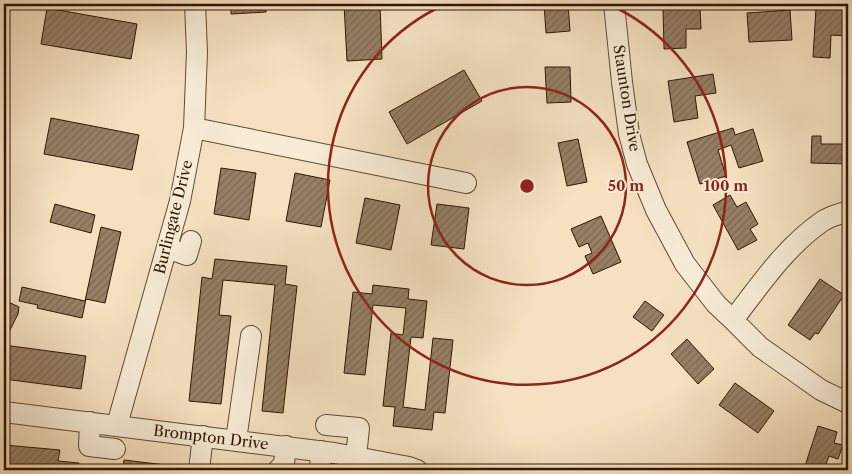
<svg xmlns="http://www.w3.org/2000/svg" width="852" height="474" viewBox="0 0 852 474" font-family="'Libre Caslon Text',serif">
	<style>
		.building { fill: url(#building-hatch); stroke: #301601 }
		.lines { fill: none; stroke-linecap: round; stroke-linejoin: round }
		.minor-casing { stroke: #614931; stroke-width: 22 }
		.minor { stroke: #f8ecd7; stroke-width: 20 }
		.ring { fill: none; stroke: #8f2418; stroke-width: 2.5 }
		.labels { text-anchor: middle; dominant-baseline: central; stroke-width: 4; stroke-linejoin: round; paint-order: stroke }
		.street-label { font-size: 15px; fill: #301601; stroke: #f8ecd7 }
		.centre { fill: #8f2418; stroke: #f8ecd7; stroke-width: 2.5 }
		.ring-label { font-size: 15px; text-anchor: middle; font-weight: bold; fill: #8f2418; stroke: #f8ecd7; stroke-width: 4; stroke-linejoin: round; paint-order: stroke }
	</style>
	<defs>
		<pattern id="building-hatch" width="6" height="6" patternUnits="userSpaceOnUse" patternTransform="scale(1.25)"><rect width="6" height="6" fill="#968065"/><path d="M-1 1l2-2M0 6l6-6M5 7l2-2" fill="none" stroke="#7b6851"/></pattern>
	</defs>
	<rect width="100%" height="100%" fill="#f5e1c1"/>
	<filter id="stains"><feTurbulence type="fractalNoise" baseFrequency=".004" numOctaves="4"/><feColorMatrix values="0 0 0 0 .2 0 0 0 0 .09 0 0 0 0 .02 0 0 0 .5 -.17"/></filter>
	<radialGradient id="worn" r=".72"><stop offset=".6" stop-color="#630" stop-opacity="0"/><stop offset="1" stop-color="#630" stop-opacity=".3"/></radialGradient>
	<!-- building -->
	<path class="building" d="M231,4H266V12L231,14Z
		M344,4H380L382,59L347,61Z
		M544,4H568L570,31L546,33Z
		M47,8L137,24L131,59L41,44Z
		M700,8L701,29H686V48L664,49L663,9Z
		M816,8L848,9V36L831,35L830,58L813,57Z
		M790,10L792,40L749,42L747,13Z
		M545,67H570L571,102L547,103Z
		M464,70L482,101L407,144L389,112Z
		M713,74L716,93L695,96L698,118L674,122L668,81Z
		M51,118L139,135L132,170L44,154Z
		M733,128L735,135L753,129L763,161L739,168L731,145L718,150L726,176L700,184L687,142Z
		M812,136H821V144H848V164L811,163Z
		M578,139L587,182L567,186L558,143Z
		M221,168L256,173L249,220L214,214Z
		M295,173L330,180L321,227L286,221Z
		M730,195L737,207L746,202L758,224L750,229L757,240L738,250L713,205Z
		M365,198L400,205L391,250L356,243Z
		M55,204L95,215L91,233L50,222Z
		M437,204L469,208L464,249L431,245Z
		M601,216L621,262L593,274L585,256L592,253L588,243L579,247L571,229Z
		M101,227L121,232L105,303L86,299L82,318L37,308L38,305L19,301L22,287L85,301Z
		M215,259L287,266L285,284L297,286L283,413L262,411L275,285L223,280L219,315L231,316L221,404L189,401L202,277L212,279Z
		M820,279L844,295L818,334L815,333L810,340L788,325Z
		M373,285L409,289L408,299L427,301L423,338L411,337L403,407L425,410L433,338L453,340L445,413L434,412L432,430L393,426L395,407L383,406L391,333L403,335L406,308L373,305L365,375L344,373L353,292L372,294Z
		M4,300L19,307L18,314L5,340L4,345L86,356L81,389L4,379Z
		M645,301L664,315L652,331L633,317Z
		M687,339L714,369L698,384L671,354Z
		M735,383L774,411L758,433L719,405Z
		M818,426L837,432L834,443L843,445L838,459L829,456L824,470H809L804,469Z
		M5,445L60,450L58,461L79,463L78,470H55L4,465Z
		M124,460L182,467V470H106V467L123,469Z"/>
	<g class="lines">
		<!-- minor casing -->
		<g class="minor-casing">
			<path id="minor" d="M614,4L622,82L629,134L637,164L656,210L685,264L716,304L733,320L760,347L821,390L848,403
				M194,128L466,183
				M167,248L187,255L191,241
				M733,320C760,285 786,246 823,221C830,216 840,214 848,211
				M4,412L334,453L409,467L417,470
				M90,422L89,446L115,449
				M117,425L180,201L194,128L197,52L195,4
				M326,425L359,428L356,457
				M236,440L251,336
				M199,470L203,436
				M278,470L284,464L286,446
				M320,470L321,451"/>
		</g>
		<!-- minor -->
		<use href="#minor" class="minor"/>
	</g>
	<!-- distance rings -->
	<g class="ring">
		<circle cx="527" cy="186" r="99"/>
		<path d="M608 4A199 199 0 1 1 446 4"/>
	</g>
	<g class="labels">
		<!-- street labels -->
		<g class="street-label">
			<text transform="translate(627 98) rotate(81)">Staunton Drive</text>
			<text transform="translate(173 217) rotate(-76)">Burlingate Drive</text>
			<text transform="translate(211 437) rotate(7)">Brompton Drive</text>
		</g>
	</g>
	<circle cx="527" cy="186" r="8" class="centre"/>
	<g class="ring-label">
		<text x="626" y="191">50 m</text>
		<text x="726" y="191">100 m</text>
	</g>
	<!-- margin -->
	<rect width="852" height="474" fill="none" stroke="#f5e1c1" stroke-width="20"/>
	<rect x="5" y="5" width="842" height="464" fill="none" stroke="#301601" stroke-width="2.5"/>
	<rect x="10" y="10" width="832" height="454" fill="none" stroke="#301601"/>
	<rect width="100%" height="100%" filter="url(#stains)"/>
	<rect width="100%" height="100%" fill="url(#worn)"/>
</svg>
